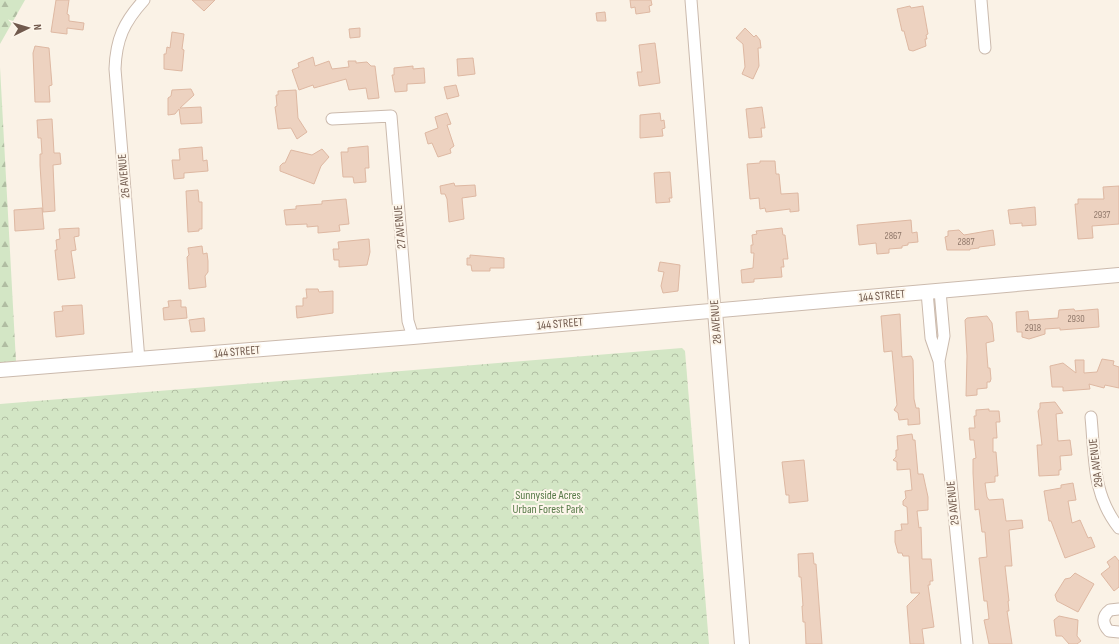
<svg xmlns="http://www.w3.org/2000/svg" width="1119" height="644" viewBox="0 0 1119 644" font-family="'Sofia Sans Condensed',sans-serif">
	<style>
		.forest { fill: url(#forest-firs) }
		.park { fill: url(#park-crowns) }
		.building { fill: #edd2c0; stroke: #deb8a2 }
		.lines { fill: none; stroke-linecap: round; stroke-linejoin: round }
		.minor-casing { stroke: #cbbaad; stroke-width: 13 }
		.tertiary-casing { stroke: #cbbaad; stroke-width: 16 }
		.minor { stroke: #fff; stroke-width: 11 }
		.tertiary { stroke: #fff; stroke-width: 14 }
		.labels { text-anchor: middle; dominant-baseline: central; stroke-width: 4; stroke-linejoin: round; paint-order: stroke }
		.number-label { font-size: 10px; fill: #90786a }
		.street-label { font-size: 12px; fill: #715a4d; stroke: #fdf6eb }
		.park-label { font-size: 12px; fill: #587b49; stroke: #fdf6eb }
	</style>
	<defs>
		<pattern id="forest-firs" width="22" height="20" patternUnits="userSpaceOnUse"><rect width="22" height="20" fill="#d3e6c5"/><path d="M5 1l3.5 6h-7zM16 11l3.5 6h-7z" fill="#b0bda2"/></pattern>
		<pattern id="park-crowns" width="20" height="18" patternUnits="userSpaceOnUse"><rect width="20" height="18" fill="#d3e6c5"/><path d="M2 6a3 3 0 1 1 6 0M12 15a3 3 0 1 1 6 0" fill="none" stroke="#b0bda2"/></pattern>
	</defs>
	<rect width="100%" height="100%" fill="#faf2e6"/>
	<!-- forest -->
	<path class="forest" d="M0,0H25L0,44Z
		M0,67L16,362L0,363Z"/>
	<!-- park -->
	<path class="park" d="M682,348L685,351L709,644H0V404Z"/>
	<!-- building -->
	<path class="building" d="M56,0H69L67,14L69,15V21L84,23L83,30L67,28V34L51,32Z
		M192,0H215L204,11Z
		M630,0H651L652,5L649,6L650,12L636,14L635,7L631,8Z
		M910,6L911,8L923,6L928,34L926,35L927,39H925L926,46L913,51L909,50L904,31H902L897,9Z
		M605,12L606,21H597L596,13Z
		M360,28V37L350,38L349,29Z
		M745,28L754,37L756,35L760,40L761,48H758L759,66L753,79L742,74L745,67L743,44L736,38Z
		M172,32L184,34L182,49L184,50L182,71L164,69V54H166L167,47L170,48Z
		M655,43L660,83L639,86L637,72H642L639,45Z
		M35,46L49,48L52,85L49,86L50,102H35L33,53Z
		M313,57L315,66L329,61L332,69L349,67L348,61H356V63L367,62L371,66H375L379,98L368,99L366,88L349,90L346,79L314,88L313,85L299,90L292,70L299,67L298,63Z
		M473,58L475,74L458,76L457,59Z
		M413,66V69L424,68L425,83L407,84V91L395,92L392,75H394V68Z
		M456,85L459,96L447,99L444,87Z
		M191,89L194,95L180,108L201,107L202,123L181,124L179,109L175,114L168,115V98L171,96L172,90Z
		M296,90L298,118L307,132L297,139L291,128L278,129L275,107L277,106L276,95H278V91Z
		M762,107L765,128H761L762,137L749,138L746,109Z
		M447,113L451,124L447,125L454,146L450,149L451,153L438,157L432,143L428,144L425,133L438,128L435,117Z
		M660,113L661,121L664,120L665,128L662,129L663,136L640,138V115Z
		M52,119L54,153H60L61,164L53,165L55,211L43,212L40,165V154H42L41,138H38L37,120Z
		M368,146L369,168H365L366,182L354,183L353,177H343L341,152H348V148Z
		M202,147L203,161L207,160L208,171L184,173V178L174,179L172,160H180L179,149Z
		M322,149L329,157L321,166L314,184L280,171V166L283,163H285L291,150L312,155Z
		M760,161H775L776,174H779L781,194L798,193L799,211L790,212V209L766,212L765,208L760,209L759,198L750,199L747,164L760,163Z
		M670,172L672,198H669L670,202L656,203L654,173Z
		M454,183L455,186L475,185L476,196L462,198L464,219L449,222L447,199L445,194H441L440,186Z
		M1119,186V224L1092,226L1093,238L1078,239L1075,204H1078V199H1104L1103,187Z
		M198,190L199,202H202V229H199V231L188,232L186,191Z
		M346,199L349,224L339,225L340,231L318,233V226L307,227V224L286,225L284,210L296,209V206L322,204V201Z
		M1035,207L1036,225L1022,226V223L1010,224L1008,210Z
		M42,208L44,229L15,231L14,210Z
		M911,220L912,233L917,232L918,242L908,243V245L902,246V248L889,249V253L877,254L876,243L859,245L857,225Z
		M79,228V236L74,237L76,250L71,251L75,278L58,280L55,250H57L56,240L60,239L59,229Z
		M782,228L783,235H785L788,259H783L784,267H781L782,277L754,279V282L742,283L741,270L753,268L754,253H751V245H753L752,235L757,234L756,231Z
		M959,230L964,235L993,230L995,245L979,247V248L970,249V250H947L945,237L948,236V231Z
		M369,239L370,252L367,265L339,267V260H334L333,249H339L338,242Z
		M202,246L203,254L207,253L208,261V272L205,276L206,287L189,289L187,257L189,255L188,248Z
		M470,255L504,258V268H490V271H472L471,265H467V258H470Z
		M660,262L680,265L678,291L663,293L661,286L664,272L658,271Z
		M306,289H318L319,292L333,291V313L297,318L296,306H303V298H307Z
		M181,300V307H186L187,318L164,320L163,308L169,307L168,301Z
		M82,305L84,334L56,337L54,312L63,311L62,306Z
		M1074,309L1075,311L1098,309L1099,327L1060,330V328L1045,329V334L1029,339L1022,337V332H1017L1016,312L1028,311L1029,320L1058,318L1059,310Z
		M900,314L902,357L911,356L913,360L914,399L916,408H919L920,424L908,425V419L899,420L898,413L894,410L897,405L892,351L884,352L881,316Z
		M987,316L992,323L994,341L986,343L988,368H990L991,379L990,382H987V388L977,389V395L966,396L967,356L965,320L967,318Z
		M204,318L205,331L191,332L189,320Z
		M1102,359L1114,361L1113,365L1119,367V388L1105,385L1104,388L1089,384L1090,389L1063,391V387H1052L1050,366L1063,363L1076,373L1075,360H1084V373L1097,372Z
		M1055,402L1063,413L1056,414L1058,441L1070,440L1072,455L1060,456L1061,470H1059V475L1039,476L1037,445H1042L1038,411L1040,408V403Z
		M989,409V411H999L1000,422H996L997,438H993V452H996L998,476H995V482L985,483L987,497L989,500L1003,499L1006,521L1022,520L1023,528L1009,530L1012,566H1005L1009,601H1008L1009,611H1007L1012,644H989L984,620L989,619L987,601H984L979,558L987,557L985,532H982L979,509L975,510L973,473V459L976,458L974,440H970L969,428H975L974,416H976V410Z
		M912,434L913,440H915L918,474H923L928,497V510L917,511L919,528L921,527L922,559H931L933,581H930V585H928L934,627L922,629L924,644H910L907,606L920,593H911L909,556H903L902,553H898L895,542V531L902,530L901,524H908L907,507L903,505V501L906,498L905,491L912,490L910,469L897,470V462L893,460L896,457V450H898L897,436Z
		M804,460L808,501L789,503V495H786L782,462Z
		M1073,483L1076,500L1068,501L1072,523L1080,520L1088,538L1091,537L1095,547L1065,558L1051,521H1049L1044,491L1061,488V485Z
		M813,553L814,564H816L822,644H806L805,622H803L802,606H803L801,577H799L798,554Z
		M1115,556L1119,561V587L1114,591L1101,574L1110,567L1107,562Z
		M1075,573L1094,584L1078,612L1057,601L1055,595L1065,579L1070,578Z
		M1059,616L1078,620L1077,636L1081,641L1077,644H1069L1062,636H1056L1054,620Z"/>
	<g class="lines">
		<!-- minor casing -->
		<g class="minor-casing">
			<path id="minor" d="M691,0L715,311
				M981,0L985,48
				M332,119L391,116L408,321L413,337
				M927,292L931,338L939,361L967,644
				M139,360L115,69C116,39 124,22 144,0
				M939,361L944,336L940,291
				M1091,417C1095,458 1092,494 1119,528
				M1119,609L1110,610C1102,616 1102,624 1109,631L1119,632"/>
		</g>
		<!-- tertiary casing -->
		<g class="tertiary-casing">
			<path id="tertiary" d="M715,311L742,644
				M0,370L413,337L1119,275"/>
		</g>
		<!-- minor -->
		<use href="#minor" class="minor"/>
		<!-- tertiary -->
		<use href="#tertiary" class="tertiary"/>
	</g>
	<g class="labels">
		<!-- number labels -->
		<g class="number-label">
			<text x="1102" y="215">2937</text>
			<text x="893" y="236">2867</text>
			<text x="966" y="242">2887</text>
			<text x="1076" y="319">2930</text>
			<text x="1033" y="328">2918</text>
		</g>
		<!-- street labels -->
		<g class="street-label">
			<text transform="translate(124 176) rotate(-95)">26 AVENUE</text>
			<text transform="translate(400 227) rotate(-95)">27 AVENUE</text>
			<text transform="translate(882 296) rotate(-5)">144 STREET</text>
			<text transform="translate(716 322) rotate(-94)">28 AVENUE</text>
			<text transform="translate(560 324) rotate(-5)">144 STREET</text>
			<text transform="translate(237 352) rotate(-5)">144 STREET</text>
			<text transform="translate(1096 463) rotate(-97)">29A AVENUE</text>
			<text transform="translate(953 503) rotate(-96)">29 AVENUE</text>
		</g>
		<!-- park labels -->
		<g class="park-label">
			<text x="548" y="495">Sunnyside Acres<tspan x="548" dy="14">Urban Forest Park</tspan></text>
		</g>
	</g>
	<!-- north arrow -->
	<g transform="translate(28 28) rotate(85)" stroke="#fdf6eb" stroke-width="3" paint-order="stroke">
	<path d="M0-3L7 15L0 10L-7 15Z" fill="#715a4d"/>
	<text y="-6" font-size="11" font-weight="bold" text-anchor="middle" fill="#715a4d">N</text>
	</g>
</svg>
